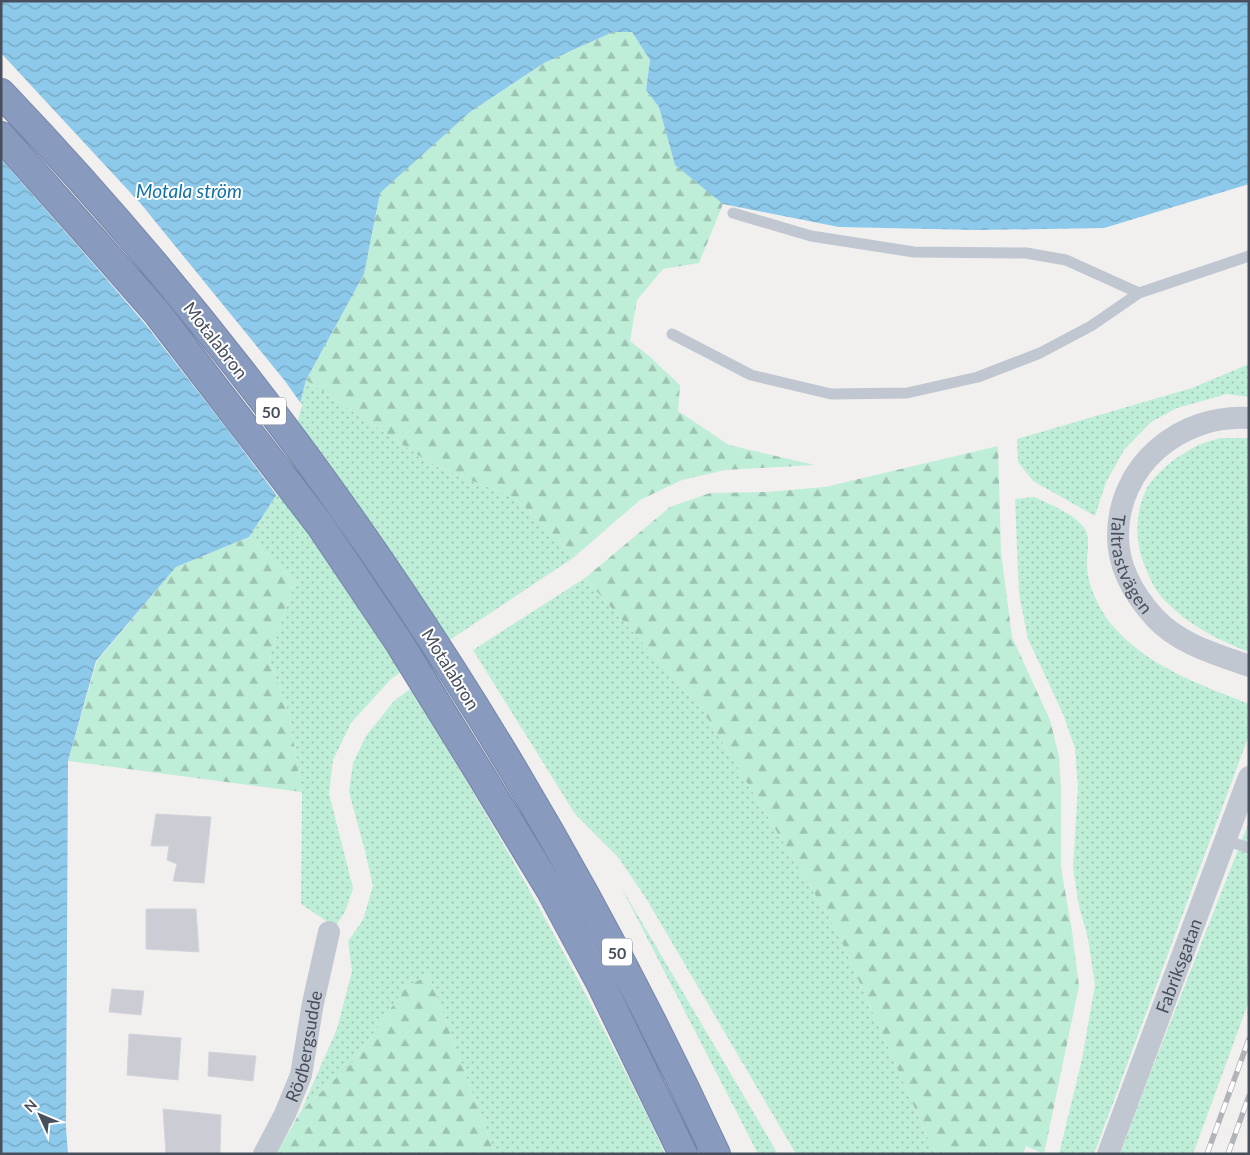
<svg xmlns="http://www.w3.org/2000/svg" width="1250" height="1155" viewBox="0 0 1250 1155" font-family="Lato,sans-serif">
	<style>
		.grass { fill: url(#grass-dots) }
		.forest { fill: url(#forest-firs) }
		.water { fill: url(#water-waves) }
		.pier { fill: #f2efef }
		.building { fill: #cccdd4; stroke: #d3d4da }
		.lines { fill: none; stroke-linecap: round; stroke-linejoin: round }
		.highway-casing { stroke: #7385a8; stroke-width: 30 }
		.lane { stroke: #c0c7d1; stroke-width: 11 }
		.street { stroke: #c0c7d1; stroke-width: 22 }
		.highway { stroke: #889abd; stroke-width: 28 }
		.rail-casing { stroke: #b1b3b9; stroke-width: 5.5 }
		.rail { stroke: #fff; stroke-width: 4; stroke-dasharray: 11; stroke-linecap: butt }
		.labels { text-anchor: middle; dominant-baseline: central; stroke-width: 4; stroke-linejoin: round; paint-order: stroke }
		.shield { fill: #fff; stroke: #7f848d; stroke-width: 1 }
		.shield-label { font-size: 16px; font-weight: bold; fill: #484f5c }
		.street-label { font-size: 18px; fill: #484f5c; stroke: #fff }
		.water-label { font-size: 19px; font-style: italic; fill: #1071a7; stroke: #fff }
	</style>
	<defs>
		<pattern id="grass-dots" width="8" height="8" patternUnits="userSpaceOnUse" patternTransform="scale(1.25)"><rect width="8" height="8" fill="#bfeed8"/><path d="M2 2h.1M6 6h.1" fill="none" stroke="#9dc3b2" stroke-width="1.8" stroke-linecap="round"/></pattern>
		<pattern id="forest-firs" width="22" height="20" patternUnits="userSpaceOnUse" patternTransform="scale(1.25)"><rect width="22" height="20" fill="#bfeed8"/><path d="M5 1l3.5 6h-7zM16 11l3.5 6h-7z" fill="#9dc3b2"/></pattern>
		<pattern id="water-waves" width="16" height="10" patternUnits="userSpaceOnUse" patternTransform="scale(1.25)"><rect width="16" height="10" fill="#8dc9ea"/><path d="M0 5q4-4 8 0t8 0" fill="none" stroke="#75a6c1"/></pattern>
	</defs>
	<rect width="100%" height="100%" fill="#f2efef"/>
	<!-- grass -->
	<path class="grass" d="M1249,364V397L1227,394L1177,408L1151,422L1124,450L1106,482L1095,516L1033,481L1018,462L1017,439L1192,388Z
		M306,380L433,465L515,498L556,537L573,558L391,679L351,723L333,760L329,794L353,888L345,912L335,927L301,904L302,792L289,714L269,658L295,582L249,537L277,494Z
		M1220,438H1249V652C1217,640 1189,625 1165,601C1155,591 1149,577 1144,564C1135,542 1135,512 1146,490C1155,473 1175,458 1191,449C1199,444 1210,441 1220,438Z
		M1034,497C1050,504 1071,513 1083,526C1092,537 1086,554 1087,567C1088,586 1100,611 1112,625C1148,667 1199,684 1249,704V735L1094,1154H1059L1082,1059L1095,985L1088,939L1079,906L1073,868L1078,787L1075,748L1063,714L1028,639L1019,594L1015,499Z
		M585,578L704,712L836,929L935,1154H796L647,900L618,857L575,814L473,650Z
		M410,689C479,799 544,912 603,1028C624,1070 646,1111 665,1154H495L429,975L406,987L353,1062L301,1111L337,1029L352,971L348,941L363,920L373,886L365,851L349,792L353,763L366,736L394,701Z
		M1249,822V1001L1193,1154H1120L1148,1079Z
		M620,885L778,1154H758Z"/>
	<!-- forest -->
	<path class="forest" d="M613,32H632L650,60L646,90L659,107L675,165L723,204L699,263L663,269L637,300L630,341L648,355L680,385L678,411L729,445L815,465L725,470L682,480L640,500L573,558L556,537L515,498L433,465L306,380L364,274L380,193L470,112L544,63Z
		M998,446L1001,552L1012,637L1050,720L1059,756L1061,790V868L1072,931L1079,986L1044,1154L1026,1146L1023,1154H935L836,929L704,712L585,578L670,507L710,493L766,492L825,487Z
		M249,537L295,582L269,658L289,714L302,792L68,761L97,661L176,567Z
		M429,975L495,1154H276L301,1111L353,1062L406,987Z"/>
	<!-- water -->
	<path class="water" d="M1,1H1249V184L1104,228L978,230L839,227L723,204L675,165L659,107L646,90L650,60L632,32H613L544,63L470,112L380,193L364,274L306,380L277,494L249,537L176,567L96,661L68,761L66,1128L68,1154H1Z"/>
	<!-- pier -->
	<path class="pier" d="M1,53L141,204L285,381L302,405L278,497L227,429L146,325L84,253L1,159Z"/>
	<!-- building -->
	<path class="building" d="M156,814L211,817L204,883L173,881L177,864L167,860L169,846H151Z
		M146,909H196L199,952L146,949Z
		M112,989L144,991L141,1015L109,1012Z
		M129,1034L181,1038L178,1080L127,1075Z
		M209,1052L256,1056L253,1081L208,1076Z
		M163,1109L221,1115L220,1154H166Z"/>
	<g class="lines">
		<!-- highway casing -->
		<g class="highway-casing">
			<path id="highway" d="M1,93C297,403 536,765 716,1154
				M1,136L96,243L158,314L320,525L400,644L479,772L551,891L601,984L683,1154"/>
		</g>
		<!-- lane -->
		<path class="lane" d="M733,213L811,236L914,252L1026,253L1066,260L1139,293
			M672,334L751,375L831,394L907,393L978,377L1040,353L1091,326L1139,293L1249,256
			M1225,840L1249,848"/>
		<!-- street -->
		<g class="street">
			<path id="s1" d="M1249,418C1180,414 1118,465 1118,536C1118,567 1135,596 1155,618C1179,644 1216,654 1249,666"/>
			<path id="s2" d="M264,1154L285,1114L301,1075L313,1003L329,932"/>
			<path id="s3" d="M1108,1154L1249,777"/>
		</g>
		<!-- highway -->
		<use href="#highway" class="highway"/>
		<!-- rail casing -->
		<g class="rail-casing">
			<path id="rail" d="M1207,1154L1249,1039
				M1228,1154L1249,1096"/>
		</g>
		<!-- rail -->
		<use href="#rail" class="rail"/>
	</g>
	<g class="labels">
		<!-- shield labels -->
		<g class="shield">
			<rect x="256" y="397.5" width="30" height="27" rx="4"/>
			<rect x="602" y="938.5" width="30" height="27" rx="4"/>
		</g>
		<g class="shield-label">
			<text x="271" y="411">50</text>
			<text x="617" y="952">50</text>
		</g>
		<!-- street labels -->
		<g class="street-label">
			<text transform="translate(216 340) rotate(52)">Motalabron</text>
			<text stroke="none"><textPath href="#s1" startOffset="228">Taltrastvägen</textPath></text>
			<text transform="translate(451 669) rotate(58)">Motalabron</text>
			<text stroke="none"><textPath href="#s3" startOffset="201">Fabriksgatan</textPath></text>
			<text stroke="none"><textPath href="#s2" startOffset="116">Rödbergsudde</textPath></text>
		</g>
		<!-- water labels -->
		<g class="water-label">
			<text x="189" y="190">Motala ström</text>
		</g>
	</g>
	<!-- border -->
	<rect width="1250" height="1155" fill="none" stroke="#484f5c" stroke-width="5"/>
	<!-- north arrow -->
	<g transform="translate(40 1115) rotate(314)" stroke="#ffffff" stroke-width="4" paint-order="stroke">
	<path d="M0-4L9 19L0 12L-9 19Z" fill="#484f5c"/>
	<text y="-8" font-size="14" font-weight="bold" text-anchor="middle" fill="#484f5c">N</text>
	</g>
</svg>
